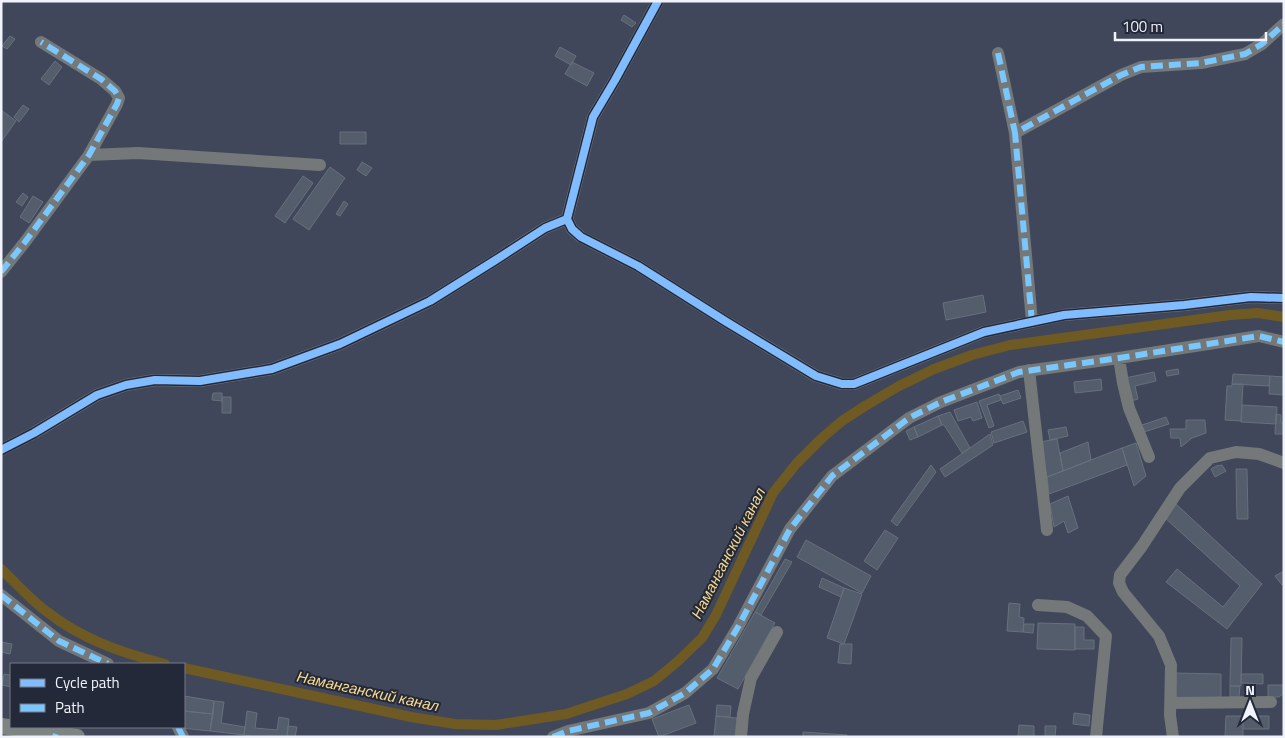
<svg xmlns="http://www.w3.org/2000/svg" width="1285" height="738" viewBox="0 0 1285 738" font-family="'Titillium Web',sans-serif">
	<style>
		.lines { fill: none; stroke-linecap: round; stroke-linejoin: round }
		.canal { stroke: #6e5a22; stroke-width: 10 }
		.building { fill: #545d6b; stroke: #67707d }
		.minor { stroke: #747879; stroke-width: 12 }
		.major { stroke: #7d8482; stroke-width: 16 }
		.quiet { stroke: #7ac7fe; stroke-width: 6; stroke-dasharray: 12 6; stroke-linecap: butt }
		.cycleway-casing { stroke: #242939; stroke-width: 11 }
		.cycleway { stroke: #80bcff; stroke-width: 8 }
		.labels { text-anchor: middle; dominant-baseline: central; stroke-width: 4; stroke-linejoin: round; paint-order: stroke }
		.water-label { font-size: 15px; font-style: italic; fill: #f8da8c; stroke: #242939 }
	</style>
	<rect width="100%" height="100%" fill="#40475a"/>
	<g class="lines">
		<!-- canal -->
		<path class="canal" d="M1,569C16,583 30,599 46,611C81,639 122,653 165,664
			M184,668L411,717L455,724L496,725L566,714L627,694L654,681L677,662L702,638L716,615L773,493L796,464L822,438L842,421L865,406L899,386L934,369L972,355L1010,345L1230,315L1258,313L1284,317"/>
	</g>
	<!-- building -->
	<path class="building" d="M624,15L636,23L632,27L621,20Z
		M10,36L15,39L7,49L2,46Z
		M560,47L576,56L571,65L555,56Z
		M55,61L62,67L49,85L41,79Z
		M572,62L594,73L587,86L565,74Z
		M23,105L29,109L19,122L14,117Z
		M1,110L16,121L1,142Z
		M340,132H366V144H340Z
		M362,162L372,168L366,176L357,170Z
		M330,167L345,178L309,230L293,219Z
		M303,176L313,183L285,223L275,216Z
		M23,193L28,197L22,206L16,202Z
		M33,196L43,202L29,223L20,217Z
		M344,201L348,204L340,216L336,214Z
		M983,295L986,312L946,320L943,303Z
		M1178,369L1179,374L1167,376L1166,371Z
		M1154,372L1156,381L1135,386L1138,399L1131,401L1125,378Z
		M1233,374L1270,376L1269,386L1232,384Z
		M1270,376L1284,377V395L1269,394Z
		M1101,379L1102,390L1075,393L1074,382Z
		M1232,384H1243L1241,421L1225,420L1227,386H1232Z
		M1018,390L1021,398L1003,404L1000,396Z
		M213,393H222V401L212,400Z
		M999,394L1001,400L987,405L994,426L989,428L979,401Z
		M222,397H231V413H222Z
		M977,402L982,418L973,421L971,417L958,421L954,410Z
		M1242,405L1277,407L1276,424L1241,422Z
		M950,412L970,448L962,453L944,425H942L938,416Z
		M1276,414L1281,415V423H1284V434H1275Z
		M938,416L942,425L918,437L914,427Z
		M1166,417L1169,424L1141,433L1139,426Z
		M1186,420H1205L1206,433L1192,438L1181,447L1180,438H1171L1170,429H1186Z
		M1023,421L1027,432L994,443L991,432Z
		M914,427L918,437L910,440L906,431Z
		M1066,427L1068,436L1050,440L1048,430Z
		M990,434L993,445L945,477L940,469Z
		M1057,439L1063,471L1047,477L1040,442Z
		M1088,442L1091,460L1063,471L1060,453Z
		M1136,443L1146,476L1134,486L1122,448Z
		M1122,448L1127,465L1049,494L1047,477Z
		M931,465L936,472L897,526L891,521Z
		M1222,465L1226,471L1215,477L1211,469L1216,466Z
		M1236,469H1247L1248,519H1237Z
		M1068,496L1078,528L1068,533L1064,521L1054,527L1050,504Z
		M1176,504L1262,584L1227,629L1166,582L1177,569L1223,607L1240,586L1165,518Z
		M885,530L898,538L877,570L864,561Z
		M806,540L871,576L862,593L797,557Z
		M785,559L792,562L761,615L755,612Z
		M1284,571V584L1282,585L1275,576Z
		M822,578L844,588L841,597L819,587Z
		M844,588L862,594L844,644L827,638Z
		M1009,603L1020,604L1019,617L1024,618L1023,632L1007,631Z
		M755,612L775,623L738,689L717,678Z
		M1038,623L1075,624V650L1037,649Z
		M1024,624H1034L1033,633L1023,632Z
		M1075,627H1084V640H1094V649H1075Z
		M1231,638H1242L1241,686H1230Z
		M1,642L12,644L10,654L1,652Z
		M840,644H852L851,664L838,663Z
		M1176,673L1221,674V698H1176Z
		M4,674L11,675V687L2,685Z
		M1241,674H1263V684L1241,683Z
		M1268,685H1284V693L1279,697H1268Z
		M1230,686H1240L1239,697H1230Z
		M184,696L214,701L213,714L184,711Z
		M214,701L224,702L221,723L245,727L244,735L210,731Z
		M689,705L696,723L659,737L652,719Z
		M717,705L731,706L730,717L716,716Z
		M184,711L213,714L210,731L181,728L184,727Z
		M247,711L257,713L255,728L277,730L279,717L289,719L287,737H254L244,735Z
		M1074,713L1090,715L1089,726L1073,724Z
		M716,716L737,718L735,737H714Z
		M1226,716H1243V737H1225Z
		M1243,716H1269V729H1243Z
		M1019,725L1034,726V737H1018Z
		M288,726L297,727L295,737H287Z
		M1045,726H1056L1055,737H1045Z
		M803,732L847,735V737H803Z"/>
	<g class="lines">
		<!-- minor -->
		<path class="minor" d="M658,1L615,80L593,117L567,219L572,229L581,237L638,266L725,321L816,376L842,384H854L984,332L1064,315L1184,305L1251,297L1284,298
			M998,53L1015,133
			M89,155L138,153L320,165
			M1,272L25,242L89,155L117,104L119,98L115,91L101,79L41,42
			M1032,322L1015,133L1121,75L1141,67L1201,63L1245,54L1262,44L1284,24
			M1119,358L1123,383L1129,408L1149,457
			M1029,370L1047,530
			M1,450L34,433L97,395L126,385L155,380L200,381L272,369L340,344L430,301L494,261L545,228L567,219
			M1,595L59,641L108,664
			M1038,605L1067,607L1087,616L1106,636L1096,737
			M1171,703L1271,702
			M178,727L183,737
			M553,737L568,731L649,713L685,693L713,669L738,627L790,529L832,476L909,418L941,402L1019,372L1119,358L1259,336L1284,342
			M741,737L743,714L751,678L777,632
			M1173,737L1170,715L1171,665L1159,636L1123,592L1119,583L1120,575L1142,546L1180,488L1210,458L1236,452L1259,454L1284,463"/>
		<!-- major -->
		<path class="major" d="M1,726L77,737"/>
		<!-- quiet -->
		<path class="quiet" d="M998,53L1015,133
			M1,272L25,242L89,155L117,104L119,98L115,91L101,79L41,42
			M1032,322L1015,133L1121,75L1141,67L1201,63L1245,54L1262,44L1284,24
			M1,595L59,641L108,664
			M178,727L183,737
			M55,737L56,734
			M553,737L568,731L649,713L685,693L713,669L738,627L790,529L832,476L909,418L941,402L1019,372L1119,358L1259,336L1284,342"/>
		<!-- cycleway casing -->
		<g class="cycleway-casing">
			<path id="cycleway" d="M658,1L615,80L593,117L567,219L572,229L581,237L638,266L725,321L816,376L842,384H854L984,332L1064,315L1184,305L1251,297L1284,298
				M1,450L34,433L97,395L126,385L155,380L200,381L272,369L340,344L430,301L494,261L545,228L567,219"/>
		</g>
		<!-- cycleway -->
		<use href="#cycleway" class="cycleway"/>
	</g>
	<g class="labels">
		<!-- water labels -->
		<g class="water-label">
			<text transform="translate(728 553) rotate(-63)">Наманганский канал</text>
			<text transform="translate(368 691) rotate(12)">Наманганский канал</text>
		</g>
	</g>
	<!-- border -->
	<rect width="1285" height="738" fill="none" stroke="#f0f3fc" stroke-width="5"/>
	<!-- legend -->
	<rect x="10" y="663" width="175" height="65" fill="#242939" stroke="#767a87"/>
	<rect x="20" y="679" width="25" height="8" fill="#80bcff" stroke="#767a87"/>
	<text x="55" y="688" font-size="15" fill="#f0f3fc">Cycle path</text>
	<rect x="20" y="704" width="25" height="8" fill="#7ac7fe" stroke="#767a87"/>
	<text x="55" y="713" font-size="15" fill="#f0f3fc">Path</text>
	<!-- north arrow -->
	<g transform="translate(1250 703)" stroke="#242939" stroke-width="4" paint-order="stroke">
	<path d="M0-4L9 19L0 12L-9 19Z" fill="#f0f3fc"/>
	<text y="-8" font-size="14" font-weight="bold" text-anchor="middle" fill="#f0f3fc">N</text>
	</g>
	<!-- scale -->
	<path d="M1115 32v8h151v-8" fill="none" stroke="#f0f3fc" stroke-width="2.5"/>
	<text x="1122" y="32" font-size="15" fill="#f0f3fc" stroke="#242939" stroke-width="4" paint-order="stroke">100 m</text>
</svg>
